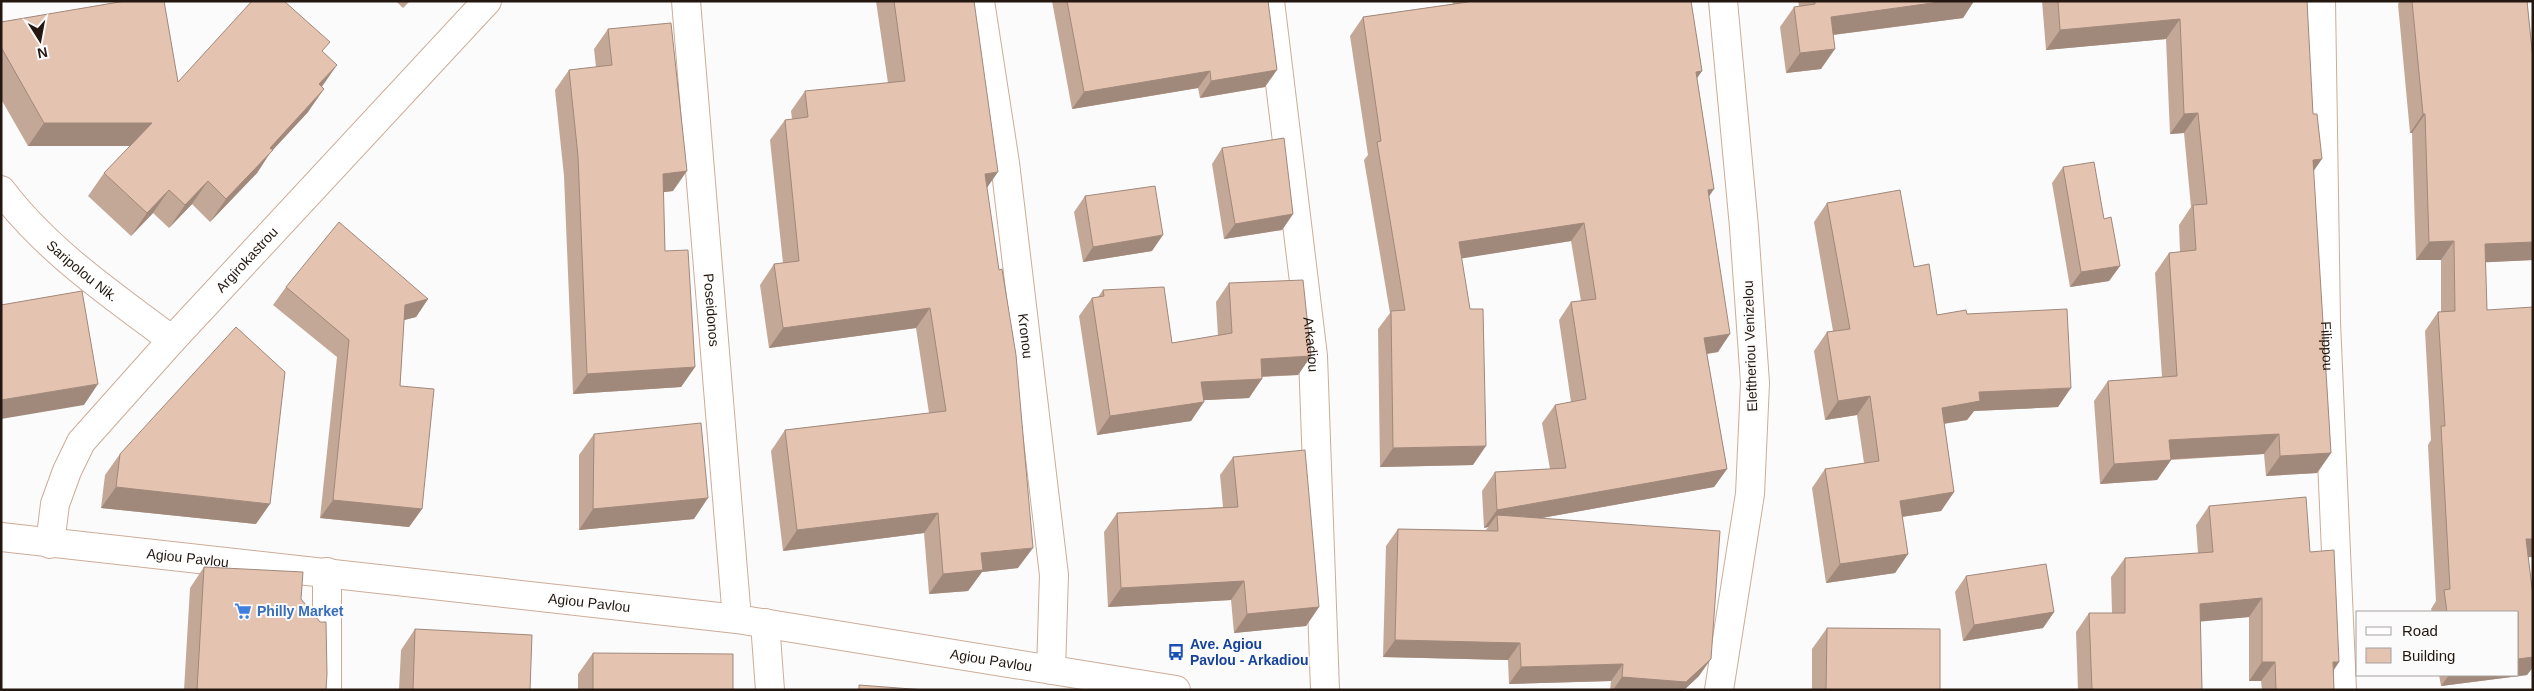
<svg xmlns="http://www.w3.org/2000/svg" width="2534" height="691" viewBox="0 0 2534 691" font-family="Helvetica,sans-serif">
	<style>
		.lines { fill: none; stroke-linecap: round; stroke-linejoin: round }
		.street-casing { stroke: #ccac99; stroke-width: 30 }
		.secondary-casing { stroke: #ccac99; stroke-width: 30 }
		.street { stroke: #fff; stroke-width: 28 }
		.secondary { stroke: #fff; stroke-width: 28 }
		.wall { fill: #c4a897 }
		.shaded-wall { fill: #a0887b }
		.building { fill: #e4c3b0; stroke: #a0887b }
		.labels { text-anchor: middle; dominant-baseline: central; stroke-width: 4; stroke-linejoin: round; paint-order: stroke }
		.street-label { font-size: 14px; fill: #231710; stroke: #fbfbfb }
		.shop-label { font-size: 14px; font-weight: bold; fill: #366cbe; stroke: #fbfbfb; text-anchor: start }
		.transit-label { font-size: 14px; font-weight: bold; fill: #164399; stroke: #fbfbfb; text-anchor: start }
	</style>
	<rect width="100%" height="100%" fill="#fbfbfb"/>
	<g class="lines">
		<!-- street casing -->
		<g class="street-casing">
			<g id="street">
				<path id="s1" d="M686,1L737,619"/>
				<path id="s2" d="M980,1L1005,163L1054,575L1051,670"/>
				<path id="s3" d="M1270,1L1313,356L1325,690"/>
				<path id="s4" d="M2321,1L2326,322L2342,690"/>
				<path id="s5" d="M1,190C47,251 112,295 172,340"/>
				<path d="M327,572V690"/>
				<path d="M765,623L770,690"/>
				<path d="M1719,690L1750,494L1755,383L1744,227L1723,1"/>
			</g>
		</g>
		<!-- secondary casing -->
		<g class="secondary-casing">
			<g id="secondary">
				<path id="s6" d="M1,537L737,619L1176,690"/>
				<path id="s7" d="M50,544L55,504L67,471L81,442L172,340L487,1"/>
			</g>
		</g>
		<!-- street -->
		<use href="#street" class="street"/>
		<!-- secondary -->
		<use href="#secondary" class="secondary"/>
	</g>
	<!-- wall -->
	<path class="wall" d="M396,1H410L403,8Z
		M876,1H974L987,188L1018,568L982,572L968,591L929,594L924,533L783,551L771,451L785,430L929,413L916,328L769,348L760,285L774,264L783,263L770,140L785,120L792,119L791,111L805,91L888,83Z
		M1052,1H1268L1265,87L1200,98L1198,88L1072,109Z
		M1452,1H1691L1702,71L1697,78L1714,189L1709,196L1718,352L1707,354L1727,469L1714,487L1541,518L1699,676L1684,690H1610L1611,681L1509,684L1508,660L1383,657L1386,546L1398,529L1486,530L1488,527L1484,528L1482,491L1495,472L1550,469L1542,423L1555,405L1571,402L1559,320L1571,302L1581,301L1571,241L1461,258L1473,465L1380,467L1378,329L1390,313L1364,160L1368,155L1350,36L1363,17L1453,4Z
		M1798,1H1974L1963,18L1833,35L1821,69L1786,73L1780,27L1794,7L1799,6Z
		M2042,1H2307L2313,171L2331,453L2317,473L2266,476L2264,454L2171,460L2157,480L2100,484L2094,401L2108,381L2162,377L2155,273L2169,253L2180,252L2179,225L2191,207L2184,133L2170,134L2166,39L2046,50Z
		M2400,1H2527L2533,59V260L2485,262L2487,310L2528,557L2533,596V667L2527,675L2441,686L2439,675H2518V612H2432L2431,609L2436,601L2428,445L2431,440L2425,331L2438,312H2441V260H2416L2412,133H2410L2398,4Z
		M1,22L178,82L323,52L322,87L308,112L270,153L257,173L210,222L192,204L169,228L153,213L131,236L88,196L104,173L130,146H28L1,99Z
		M608,29L673,191L663,192L665,251L695,367L681,387L573,394L564,176L555,90L569,70L596,67L594,49Z
		M1222,148L1293,214L1282,230L1224,239L1212,164Z
		M2063,167L2120,266L2109,281L2070,287L2052,183Z
		M1085,196L1152,251L1083,262L1074,212Z
		M1827,203L1914,267L1937,315L1967,314L2058,407L1974,411L1967,420L1944,424L1954,492L1941,511L1902,517L1908,554L1895,573L1826,583L1812,488L1825,469L1864,463L1857,415L1825,420L1814,351L1827,332L1833,331L1814,222Z
		M1229,283L1311,356L1298,375L1262,377L1249,398L1203,400L1191,421L1097,435L1079,316L1092,298L1098,297L1103,290L1172,343L1218,336L1216,302Z
		M286,287L428,299L416,317L404,320L400,386L422,509L409,527L320,518L337,357L273,305Z
		M594,434L694,519L579,530V455Z
		M120,454L256,524L101,508L105,475Z
		M1233,457L1319,607L1306,626L1234,633L1231,600L1108,607L1104,532L1117,513L1223,507L1220,475Z
		M2209,506L2310,552L2339,662L2334,670V690H2262L2261,681H2249V617L2200,621L2202,690H2078L2076,632L2089,613H2112L2111,577L2125,558L2198,553L2196,525Z
		M204,567L301,599L326,690H184L190,588Z
		M1966,576L2054,612L2043,628L1963,641L1955,592Z
		M1827,628L1940,690H1812V649Z
		M415,629L530,690H399L401,650Z
		M593,653L733,690H578V674Z"/>
	<!-- shaded-wall -->
	<path class="shaded-wall" d="M1947,1H1974L1963,18L1816,37L1831,17Z
		M2180,19L2166,39L2046,50L2060,30Z
		M1835,49L1821,69L1786,73L1800,53Z
		M337,65L321,88L319,84Z
		M1277,70L1265,87L1200,98L1211,81Z
		M1210,71L1198,88L1072,109L1084,92Z
		M1702,71L1689,89L1696,72Z
		M324,89L308,112L270,153L257,173L210,222L226,199L270,148Z
		M2198,113L2184,133L2170,134L2184,114Z
		M2423,114H2425L2412,133H2410Z
		M44,123H152L136,146H28Z
		M2322,159L2308,179L2313,160Z
		M687,171L673,191L649,194L663,174Z
		M998,172L984,192L985,174Z
		M208,181L192,204L169,228L185,205Z
		M1714,189L1701,208L1708,190Z
		M169,190L153,213L131,236L147,213Z
		M1293,214L1282,230L1224,239L1235,224Z
		M1584,223L1571,241L1446,261L1459,242Z
		M1163,235L1152,251L1083,262L1093,247Z
		M2454,241L2441,260H2416L2429,242Z
		M2533,242V260L2472,263L2485,244Z
		M2120,266L2109,281L2070,287L2081,272Z
		M428,299L416,317L393,323L405,305Z
		M930,308L916,328L769,348L783,328Z
		M1730,334L1718,352L1691,356L1704,338Z
		M1311,356L1298,375L1248,377L1261,359Z
		M695,367L681,387L573,394L587,374Z
		M1262,379L1249,398L1188,401L1201,382Z
		M98,384L84,405L1,419V400Z
		M2071,388L2058,407L1974,411L1967,420L1928,426L1942,408L1979,392Z
		M1870,396L1857,415L1825,420L1838,401Z
		M1204,402L1191,421L1097,435L1110,416Z
		M2279,434L2264,454L2155,460L2169,440Z
		M1486,446L1473,465L1380,467L1393,448Z
		M2331,453L2317,473L2266,476L2280,456Z
		M2171,460L2157,480L2100,484L2114,464Z
		M1727,469L1714,487L1497,526V515L1488,527L1484,528L1497,510Z
		M116,487L270,504L256,524L101,508Z
		M1954,492L1941,511L1887,519L1900,501Z
		M708,498L694,519L579,530L593,509Z
		M333,500L422,509L409,527L320,518Z
		M938,513L924,533L783,551L797,530Z
		M2526,539H2533V557L2513,558Z
		M1033,548L1018,568L982,572L968,591L929,594L943,574L981,553Z
		M1908,554L1895,573L1826,583L1840,564Z
		M1244,581L1231,600L1108,607L1121,588Z
		M2262,598L2249,617L2186,623L2200,604Z
		M1319,607L1306,626L1234,633L1247,614Z
		M2054,612L2043,628L1963,641L1974,625Z
		M1395,640L1520,643L1508,660L1383,657Z
		M2533,657V667L2527,675L2441,686L2449,675H2518V659Z
		M1711,659L1699,676L1684,690H1613L1622,677Z
		M2262,662H2275L2261,681H2249Z
		M2333,662H2339L2326,681Z
		M1623,664L1611,681L1509,684L1521,667Z"/>
	<!-- building -->
	<path class="building" d="M125,1H164L178,82L252,1H284L330,42L322,51L337,65L319,84L324,89L270,148L273,150L226,199L208,181L185,205L169,190L147,213L104,173L152,123H44L1,47V22Z
		M894,1H974L998,172L985,174L999,270L1002,269L1016,355L1033,548L981,553L983,570L943,574L938,513L797,530L785,430L946,411L930,308L783,328L774,264L799,261L785,120L808,117L805,91L905,81Z
		M1067,1H1268L1277,70L1211,81L1210,71L1084,92Z
		M1468,1H1691L1702,71L1696,72L1714,189L1708,190L1730,334L1704,338L1727,469L1497,510L1495,472L1566,468L1555,405L1586,399L1571,302L1596,299L1584,223L1459,242L1470,309H1483L1486,446L1393,448L1391,311L1405,310L1377,142L1381,141L1363,17L1468,2Z
		M1815,1H1947L1831,17L1835,49L1800,53L1794,7L1815,4Z
		M2058,1H2307L2313,114H2317L2322,159L2313,160L2331,453L2280,456L2279,434L2169,440L2171,460L2114,464L2108,381L2177,376L2169,253L2196,250L2193,205L2207,204L2198,113L2184,114L2180,19L2060,30Z
		M2412,1H2527L2533,59V242L2485,244L2487,310L2533,307V539H2526L2533,596V657L2518,659V612H2447L2444,590L2450,589L2441,426H2445L2438,312L2455,311L2454,241L2429,242L2425,114H2423Z
		M671,23L687,171L663,174L665,251L688,250L695,367L587,374L578,156L569,70L612,65L608,29Z
		M1284,138L1293,214L1235,224L1222,148Z
		M2094,162L2104,219L2111,217L2120,266L2081,272L2063,167Z
		M1155,186L1163,235L1093,247L1085,196Z
		M1900,190L1914,267L1929,264L1937,315L1966,310L1967,314L2067,309L2071,388L1979,392L1980,401L1942,408L1954,492L1900,501L1908,554L1840,564L1825,469L1879,461L1870,396L1838,401L1827,332L1850,329L1827,203Z
		M339,222L428,299L405,305L400,386L434,389L422,509L333,500L349,340L286,287Z
		M1303,280L1311,356L1261,359L1262,379L1201,382L1204,402L1110,416L1092,298L1104,296L1103,290L1164,287L1172,343L1232,333L1229,283Z
		M82,291L98,384L1,400V305Z
		M236,327L285,372L270,504L116,487L120,454Z
		M701,423L708,498L593,509L594,434Z
		M1305,450L1319,607L1247,614L1244,581L1121,588L1117,513L1238,507L1233,457Z
		M2306,497L2310,552L2334,550L2339,662H2333L2334,690H2276L2275,662H2262V598L2200,604L2202,690H2092L2089,613H2125V558L2213,552L2209,506Z
		M1497,515L1720,531L1711,659L1686,682L1622,677L1623,664L1521,667L1520,643L1395,640L1398,529L1498,531Z
		M2046,564L2054,612L1974,625L1966,576Z
		M204,567L303,572L301,599L320,622H326L327,674L326,690H197Z
		M1827,628L1940,629V690H1826Z
		M415,629L532,635L530,690H413Z
		M593,653L733,654V690H593Z
		M859,685L925,690H859Z"/>
	<!-- icons -->
	<defs>
		<g id="supermarket-bare" transform="scale(1.35)"><path d="M-6-5.5h2.5l.6 2H6L4.5 2H-2.5L-4.4-4H-6ZM-1.5 3.2a1.3 1.3 0 1 0 .1 0ZM3 3.2a1.3 1.3 0 1 0 .1 0Z" fill="#3f7fe0" stroke="#fbfbfb" stroke-width="2.5" paint-order="stroke"/></g>
		<g id="bus-bare" transform="scale(1.35)"><path d="M-5-6H5V4H4V6H2V4H-2V6H-4V4H-5ZM-3.5-4V0h7V-4ZM-3.5 1.2v1.5H-2V1.2ZM2 1.2v1.5H3.5V1.2Z" fill="#1a4fb4" stroke="#fbfbfb" stroke-width="2.5" paint-order="stroke"/></g>
	</defs>
	<g fill-rule="evenodd">
		<use href="#supermarket-bare" x="243" y="611"/>
		<use href="#bus-bare" x="1176" y="652"/>
	</g>
	<g class="labels">
		<!-- street labels -->
		<g class="street-label">
			<text stroke="none"><textPath href="#s7" startOffset="354">Argirokastrou</textPath></text>
			<text stroke="none"><textPath href="#s5" startOffset="115">Saripolou Nik.</textPath></text>
			<text stroke="none"><textPath href="#s1" startOffset="310">Poseidonos</textPath></text>
			<text stroke="none"><textPath href="#s2" startOffset="338">Kronou</textPath></text>
			<text stroke="none"><textPath href="#s3" startOffset="346">Arkadiou</textPath></text>
			<text transform="translate(1750 346) rotate(-92)">Eleftheriou Venizelou</text>
			<text stroke="none"><textPath href="#s4" startOffset="345">Filippou</textPath></text>
			<text stroke="none"><textPath href="#s6" startOffset="188">Agiou Pavlou</textPath></text>
			<text stroke="none"><textPath href="#s6" startOffset="592">Agiou Pavlou</textPath></text>
			<text stroke="none"><textPath href="#s6" startOffset="998">Agiou Pavlou</textPath></text>
		</g>
		<!-- shop labels -->
		<g class="shop-label">
			<text x="257" y="611">Philly Market</text>
		</g>
		<!-- transit labels -->
		<g class="transit-label">
			<text x="1190" y="644">Ave. Agiou<tspan x="1190" dy="16">Pavlou - Arkadiou</tspan></text>
		</g>
	</g>
	<!-- border -->
	<rect width="2534" height="691" fill="none" stroke="#231710" stroke-width="5"/>
	<!-- legend -->
	<rect x="2356" y="611" width="162" height="65" fill="#fbfbfb" stroke="#a5a09d"/>
	<rect x="2366" y="627" width="25" height="8" fill="#ffffff" stroke="#a5a09d"/>
	<text x="2402" y="636" font-size="15" fill="#231710">Road</text>
	<rect x="2366" y="648" width="25" height="15" fill="#e4c3b0" stroke="#a5a09d"/>
	<text x="2402" y="661" font-size="15" fill="#231710">Building</text>
	<!-- north arrow -->
	<g transform="translate(40 40) rotate(169)" stroke="#fbfbfb" stroke-width="4" paint-order="stroke">
	<path d="M0-4L9 19L0 12L-9 19Z" fill="#231710"/>
	<text y="-8" font-size="14" font-weight="bold" text-anchor="middle" fill="#231710">N</text>
	</g>
</svg>
